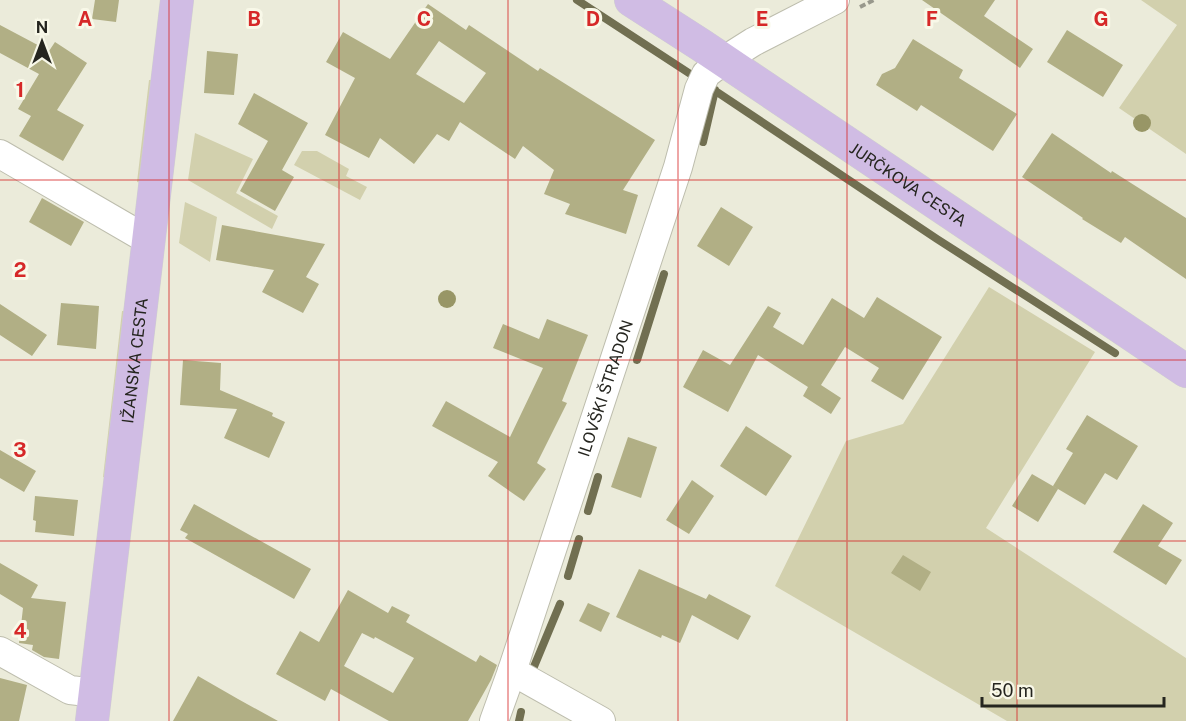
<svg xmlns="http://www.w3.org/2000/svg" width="1186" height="721" viewBox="0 0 1186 721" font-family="'Public Sans',sans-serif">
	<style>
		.green { fill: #d2d0ad }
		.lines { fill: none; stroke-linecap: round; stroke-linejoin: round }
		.stream { stroke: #716f51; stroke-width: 8 }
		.building { fill: #b1af85; fill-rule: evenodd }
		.minor-casing { stroke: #bdbdad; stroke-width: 30 }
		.major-casing { stroke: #cfcfce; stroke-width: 34 }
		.path { stroke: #98988c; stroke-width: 4; stroke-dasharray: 6 3; stroke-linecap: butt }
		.minor { stroke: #fff; stroke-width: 28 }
		.major { stroke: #d0bce4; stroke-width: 33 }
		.tree { fill: #989666 }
		.grid { fill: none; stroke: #d62828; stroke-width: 1.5; stroke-opacity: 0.55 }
		.labels { text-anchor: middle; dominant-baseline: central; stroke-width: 6; stroke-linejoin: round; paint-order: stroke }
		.street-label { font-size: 16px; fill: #25251f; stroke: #f8f8e8 }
		.grid-label { font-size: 20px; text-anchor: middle; font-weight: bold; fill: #d62828; stroke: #f8f8e8; stroke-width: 6; stroke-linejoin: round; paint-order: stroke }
	</style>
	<rect width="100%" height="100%" fill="#ebebda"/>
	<!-- green -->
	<path class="green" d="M1141,0H1186V154L1119,108L1177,25Z
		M149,80H153L142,183L137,182Z
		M195,133L253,159L236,193L278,216L272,229L188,180Z
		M302,151H317L349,169L346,176L367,187L360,200L294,165Z
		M185,202L217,217L210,262L179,243Z
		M989,287L1095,352L986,528L1186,658V721H1007L775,586L846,441L903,424Z
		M122,311H127L108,478L103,477Z"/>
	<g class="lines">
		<!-- stream -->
		<path class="stream" d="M577,0L698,79
			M708,86L937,239L1115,353
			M703,142L715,90
			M637,360L664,274
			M588,511L598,477
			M568,576L579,539
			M533,669L560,604
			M519,721L521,712"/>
	</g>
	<!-- building -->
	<path class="building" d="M95,0H119L116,22L92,19Z
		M922,0H995L984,16L1033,49L1020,68Z
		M428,4L466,30L469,25L538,71L540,68L655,140L623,190L638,195L626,234L565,214L570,204L544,194L554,170L523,146L515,159L460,122L449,141L437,134L414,164L380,138L369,158L325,135L355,78L326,62L343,32L390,59ZM439,41L486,73L464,103L416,74Z
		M0,25L49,51L55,42L87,63L57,110L84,125L63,161L19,136L31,116L18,109L39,74L0,53Z
		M1067,30L1123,65L1103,97L1047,62Z
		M913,39L963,70L959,78L1017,114L993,151L921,105L917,111L876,85L882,74L895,68Z
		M207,51L238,54L234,95L204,93Z
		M254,93L308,123L282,170L294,177L275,211L240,191L268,141L238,124Z
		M1052,133L1111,173L1112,171L1186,218V279L1125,237L1121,243L1082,219L1083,218L1022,177Z
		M42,198L84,222L71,246L29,222Z
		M721,207L753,227L729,266L697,246Z
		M222,225L325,244L306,277L319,284L303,313L262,292L274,270L216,260Z
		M877,297L942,337L903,400L871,381L879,368L845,347L821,385L841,398L831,414L803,396L808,387L758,355L728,412L683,387L703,350L730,365L768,306L781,313L773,327L803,345L832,298L864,318Z
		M61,303L99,306L96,349L57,345Z
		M0,304L47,335L32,356L0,335Z
		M547,319L588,335L562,401L567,403L537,463L546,469L524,501L488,476L498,462L432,426L446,401L510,437L543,368L493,348L503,324L539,339Z
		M183,360L221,363L220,390L273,413L272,416L285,422L269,458L224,438L237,409L180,405Z
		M1087,415L1138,446L1117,480L1105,473L1085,505L1053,486L1073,453L1066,449Z
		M746,426L792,456L766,496L720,466Z
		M628,437L657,447L641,498L611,487Z
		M0,450L36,471L24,492L0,478Z
		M1032,474L1058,489L1038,522L1012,506Z
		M692,480L714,496L689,534L666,520Z
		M35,496L78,500L74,536L35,532L36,521L33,520Z
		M194,504L311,569L294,599L185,538L188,534L180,530Z
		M1143,504L1173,523L1158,546L1182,560L1166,585L1113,552Z
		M903,555L931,572L920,591L891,573Z
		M0,563L38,585L31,598L66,602L59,659L44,657L32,650L33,645L19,643L23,608L0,594Z
		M639,569L706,599L709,594L751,616L738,640L692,615L680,643L662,635L661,638L616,617Z
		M348,590L388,613L392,606L410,615L406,622L476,662L480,655L497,665L491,680L468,721H389L331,689L325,701L276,674L300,631L319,642ZM362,633L374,639L375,637L414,658L393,693L344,666Z
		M588,603L610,613L601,632L579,621Z
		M198,676L238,699L278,721H173Z
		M0,678L27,685L19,721H0Z"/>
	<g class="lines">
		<!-- minor casing -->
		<g class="minor-casing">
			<g id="minor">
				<path d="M0,154L148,240"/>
				<path d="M0,651L70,690L96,693"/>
				<path d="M512,671L601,721"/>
				<path id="s1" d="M494,721L512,671L678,167L699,89L706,74L723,61L753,42L835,0"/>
			</g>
		</g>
		<!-- major casing -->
		<g class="major-casing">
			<g id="major">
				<path id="s2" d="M631,0L701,45L1186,371"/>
				<path id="s3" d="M92,721L177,0"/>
			</g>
		</g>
		<!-- path -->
		<path class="path" d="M860,7L874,0"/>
		<!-- minor -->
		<use href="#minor" class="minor"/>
		<!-- major -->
		<use href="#major" class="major"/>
	</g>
	<!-- trees -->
	<g class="tree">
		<circle cx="1142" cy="123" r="9"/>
		<circle cx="447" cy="299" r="9"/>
	</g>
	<!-- grid -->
	<path class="grid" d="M169,0V721M339,0V721M508,0V721M678,0V721M847,0V721M1017,0V721M0,180H1186M0,360H1186M0,541H1186"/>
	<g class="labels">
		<!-- street labels -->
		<g class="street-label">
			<text stroke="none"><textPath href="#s2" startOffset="333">JURČKOVA CESTA</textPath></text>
			<text stroke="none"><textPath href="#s3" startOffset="363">IŽANSKA CESTA</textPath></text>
			<text stroke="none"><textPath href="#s1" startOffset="351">ILOVŠKI ŠTRADON</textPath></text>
		</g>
	</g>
	<g class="grid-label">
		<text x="85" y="26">A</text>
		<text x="254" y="26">B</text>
		<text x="424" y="26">C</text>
		<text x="593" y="26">D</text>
		<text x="762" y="26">E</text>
		<text x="932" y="26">F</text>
		<text x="1101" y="26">G</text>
		<text x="20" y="97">1</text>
		<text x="20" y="277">2</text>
		<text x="20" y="457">3</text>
		<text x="20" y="638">4</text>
	</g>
	<!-- north arrow -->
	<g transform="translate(42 42)" stroke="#f8f8e8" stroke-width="4.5" paint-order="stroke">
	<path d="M0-4.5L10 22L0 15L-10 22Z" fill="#25251f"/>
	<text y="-9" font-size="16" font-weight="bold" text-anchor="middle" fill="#25251f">N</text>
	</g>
	<!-- scale -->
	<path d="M982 697v9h182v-9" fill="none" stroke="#25251f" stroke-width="3"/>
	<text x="991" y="697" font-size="18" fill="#25251f" stroke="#f8f8e8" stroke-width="4.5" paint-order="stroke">50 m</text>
</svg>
